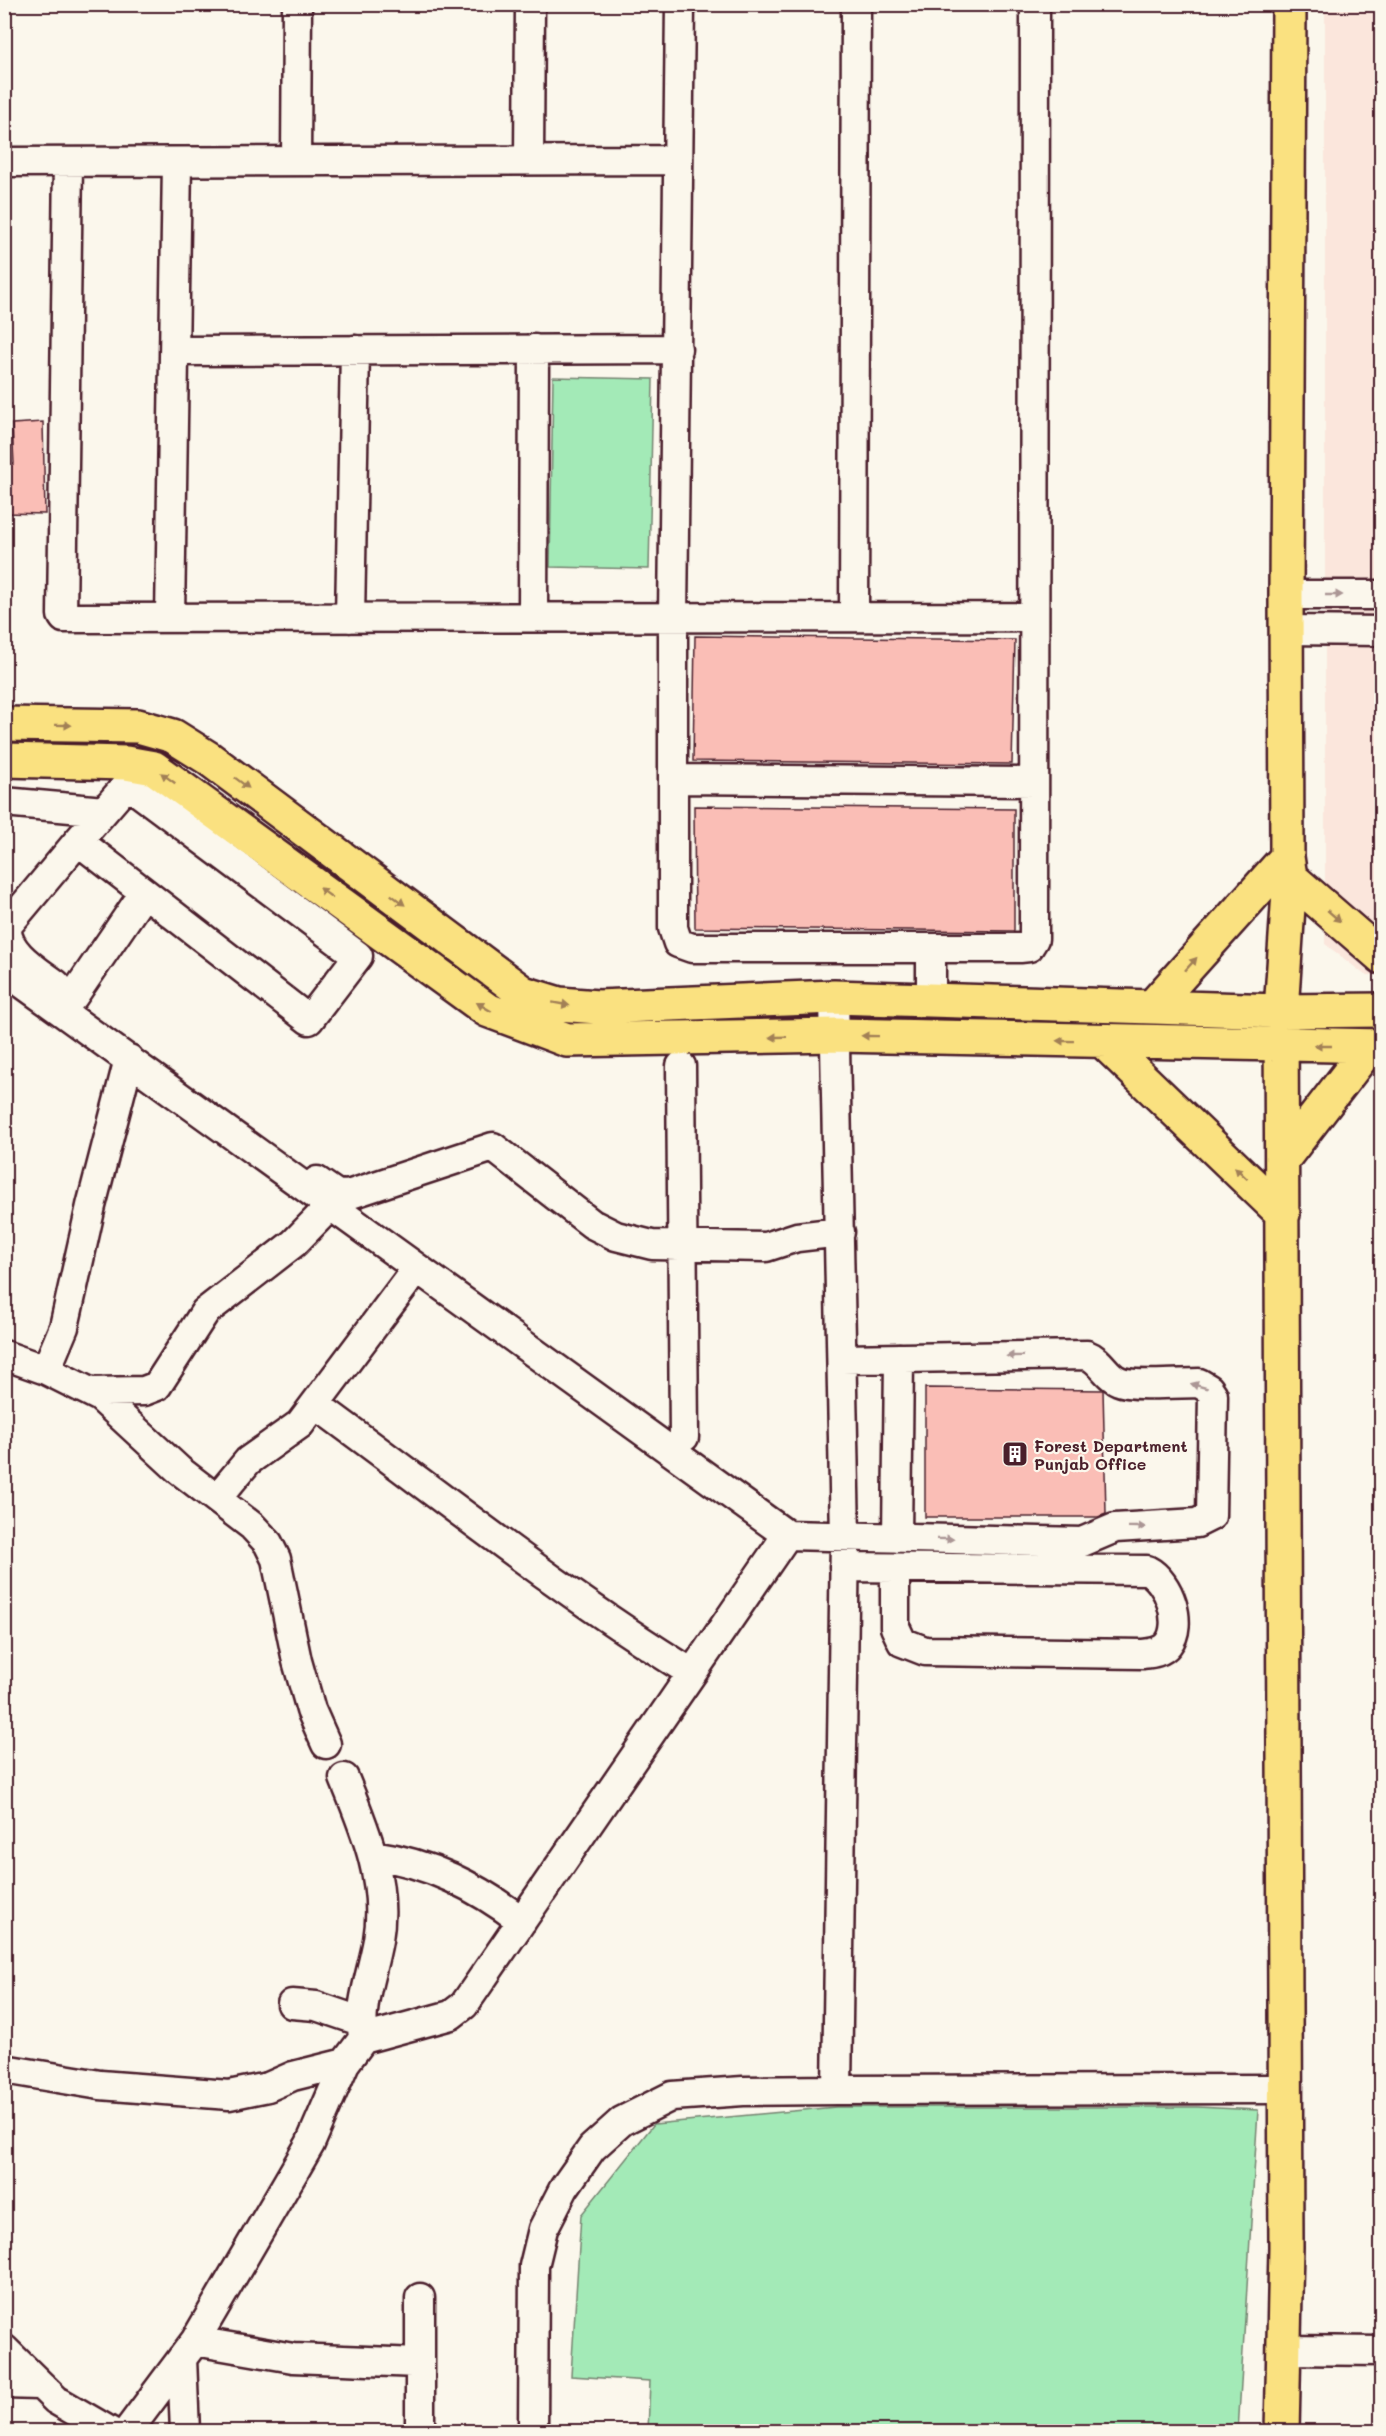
<svg xmlns="http://www.w3.org/2000/svg" width="1386" height="2436" viewBox="0 0 1386 2436" font-family="Mali,sans-serif">
	<style>
		.built { fill: #fbe6dc }
		.green { fill: #a3eab7; stroke: #768471; stroke-width: 1.5 }
		.building { fill: #fabeb6; stroke: #4a1f2b; stroke-width: 1.5 }
		.lines { fill: none; stroke-linecap: round; stroke-linejoin: round }
		.minor-casing { stroke: #4a1f2b; stroke-width: 33 }
		.major-casing { stroke: #4a1f2b; stroke-width: 38 }
		.minor { stroke: #fbf7ec; stroke-width: 28 }
		.major { stroke: #fae180; stroke-width: 33 }
		.oneway { fill: #ab9695 }
		.oneway2 { fill: #a28056 }
		.labels { text-anchor: middle; dominant-baseline: central; stroke-width: 4.5; stroke-linejoin: round; paint-order: stroke }
		.poi-label { font-size: 16px; font-weight: bold; fill: #4a1f2b; stroke: #fbf7ec; text-anchor: start }
	</style>
	<rect width="100%" height="100%" fill="#fbf7ec"/>
	<filter id="ink" filterUnits="userSpaceOnUse"><feTurbulence type="fractalNoise" baseFrequency=".0167" numOctaves="2"/><feDisplacementMap in="SourceGraphic" scale="12" xChannelSelector="R" yChannelSelector="G"/><feConvolveMatrix kernelMatrix="1 2 1 2 8 2 1 2 1" color-interpolation-filters="sRGB"/></filter>
	<g filter="url(#ink)">
		<!-- built -->
		<path class="built" d="M1325,5H1381V975H1365L1325,944Z"/>
		<!-- green -->
		<path class="green" d="M553,377L653,379L649,569L550,567Z
			M836,2107H1197L1258,2110L1238,2431H648L650,2381L571,2376L581,2215L654,2124Z"/>
		<!-- building -->
		<path class="building" d="M43,422L45,514L4,513V464H14L12,424Z
			M695,636L1015,640L1012,764L693,761Z
			M694,806L1014,809V931L695,928Z
			M925,1388L1103,1390L1106,1514L1098,1517H925Z"/>
		<g class="lines">
			<!-- minor casing -->
			<g class="minor-casing">
				<path id="minor" d="M680,4L673,617V928L678,943L692,948H1020L1029,947L1034,939L1035,4
					M529,160L530,4
					M296,161L297,4
					M4,162L678,160
					M68,162L62,615L64,618L1032,617
					M175,351L677,349
					M1286,595H1382
					M533,617L534,349
					M854,617L856,4
					M170,618L177,162
					M350,618L355,350
					M1286,630L1382,631
					M674,779L1034,782
					M4,802L104,811
					M931,948V1000
					M4,970L787,1535L1082,1542L1115,1528L1197,1523L1211,1516L1213,1395L1209,1389L1199,1383C1181,1383 1133,1387 1119,1381C1106,1376 1101,1360 1087,1355L842,1359
					M57,985C40,972 4,952 7,926L78,841L309,1020L358,956L137,791L124,788L78,841
					M73,997L144,893
					M834,997L845,1536L837,2090
					M681,1066L684,1437
					M317,1181L336,1194L348,1195L493,1147L592,1224L616,1236L652,1245L766,1247L797,1237L840,1232
					M4,1355L46,1370L100,1397L179,1470L252,1526L268,1543L276,1559L297,1661L311,1710L326,1744
					M46,1370L64,1327L91,1206L129,1059
					M91,1392L144,1391L157,1386L205,1312L294,1243L331,1205
					M315,1404C440,1495 560,1592 692,1673
					M217,1498L248,1461L300,1424L417,1268
					M897,1538L899,1358
					M844,1567L1147,1570C1169,1581 1184,1624 1168,1644C1162,1652 1152,1653 1143,1654L925,1651L902,1642L895,1627V1568
					M344,1778C365,1829 388,1883 378,1940C372,1974 359,2003 363,2039
					M373,1855C430,1863 476,1886 522,1921
					M292,2004L316,2006L360,2021
					M4,2069L100,2085L229,2095L268,2087L293,2076L345,2063
					M195,2341L293,2358L418,2363
					M4,2349L56,2400L111,2432
					M1284,2350L1382,2351
					M182,2358L185,2432
					M4,2384L38,2385
					M127,2432L195,2341L310,2144L345,2063L363,2039L451,2015L464,2005L787,1535
					M420,2432V2298
					M533,2432L534,2266L543,2229L564,2188L592,2148L622,2121L672,2096L743,2091L837,2090L1285,2089"/>
			</g>
			<!-- major casing -->
			<g class="major-casing">
				<path id="major" d="M4,724L138,726L173,736L208,758L523,993L559,1004L598,1007L834,997L1281,1011L1382,1010
					M4,760L126,763L154,768L487,1010L567,1040L836,1035L1382,1046
					M1290,877L1382,957
					M1152,1007L1287,857
					M1104,1042L1283,1214
					M1283,1159L1370,1046
					M1282,2432L1286,2247L1281,1011L1290,877L1287,857L1286,595L1289,4"/>
			</g>
			<!-- minor -->
			<use href="#minor" class="minor"/>
			<!-- major -->
			<use href="#major" class="major"/>
		</g>
		<!-- one-way arrows -->
		<defs><path id="oneway-solid" d="M-6-.8H1V-3.2L6.5 0L1 3.2V.8H-6Z" transform="scale(1.5)"/></defs>
		<g class="oneway">
			<use href="#oneway-solid" transform="translate(1334 595)"/>
			<use href="#oneway-solid" transform="translate(1015 1356) rotate(179)"/>
			<use href="#oneway-solid" transform="translate(1199 1386) rotate(-164)"/>
			<use href="#oneway-solid" transform="translate(1137 1527) rotate(1)"/>
			<use href="#oneway-solid" transform="translate(945 1539) rotate(1)"/>
		</g>
		<g class="oneway2">
			<use href="#oneway-solid" transform="translate(63 725) rotate(1)"/>
			<use href="#oneway-solid" transform="translate(168 778) rotate(-144)"/>
			<use href="#oneway-solid" transform="translate(242 783) rotate(37)"/>
			<use href="#oneway-solid" transform="translate(326 893) rotate(-144)"/>
			<use href="#oneway-solid" transform="translate(398 900) rotate(37)"/>
			<use href="#oneway-solid" transform="translate(1334 916) rotate(41)"/>
			<use href="#oneway-solid" transform="translate(1191 964) rotate(-48)"/>
			<use href="#oneway-solid" transform="translate(561 1004) rotate(10)"/>
			<use href="#oneway-solid" transform="translate(484 1007) rotate(-149)"/>
			<use href="#oneway-solid" transform="translate(870 1036) rotate(-179)"/>
			<use href="#oneway-solid" transform="translate(778 1037) rotate(178)"/>
			<use href="#oneway-solid" transform="translate(1065 1041) rotate(-179)"/>
			<use href="#oneway-solid" transform="translate(1323 1046) rotate(-180)"/>
			<use href="#oneway-solid" transform="translate(1241 1173) rotate(-136)"/>
		</g>
	</g>
	<!-- icons -->
	<defs>
		<g id="building-square" transform="scale(1.35)"><rect x="-9" y="-9" width="18" height="18" rx="4" fill="#4a1f2b" stroke="#fbf7ec"/><path d="M-4-6H4V6H1V3H-1V6H-4ZM-2.5-4.3h1.7v1.8h-1.7ZM.8-4.3h1.7v1.8H.8ZM-2.5-1h1.7V.8h-1.7ZM.8-1h1.7V.8H.8Z" fill="#fff"/></g>
	</defs>
	<g fill-rule="evenodd">
		<use href="#building-square" x="1015" y="1454"/>
	</g>
	<g class="labels">
		<!-- poi labels -->
		<g class="poi-label">
			<text x="1034" y="1445">Forest Department<tspan x="1034" dy="18">Punjab Office</tspan></text>
		</g>
	</g>
	<!-- margin -->
	<rect width="1386" height="2436" fill="none" stroke="#fbf7ec" stroke-width="24"/>
	<rect x="12" y="12" width="1362" height="2412" fill="none" stroke="#4a1f2b" stroke-width="2" filter="url(#ink)"/>
</svg>
